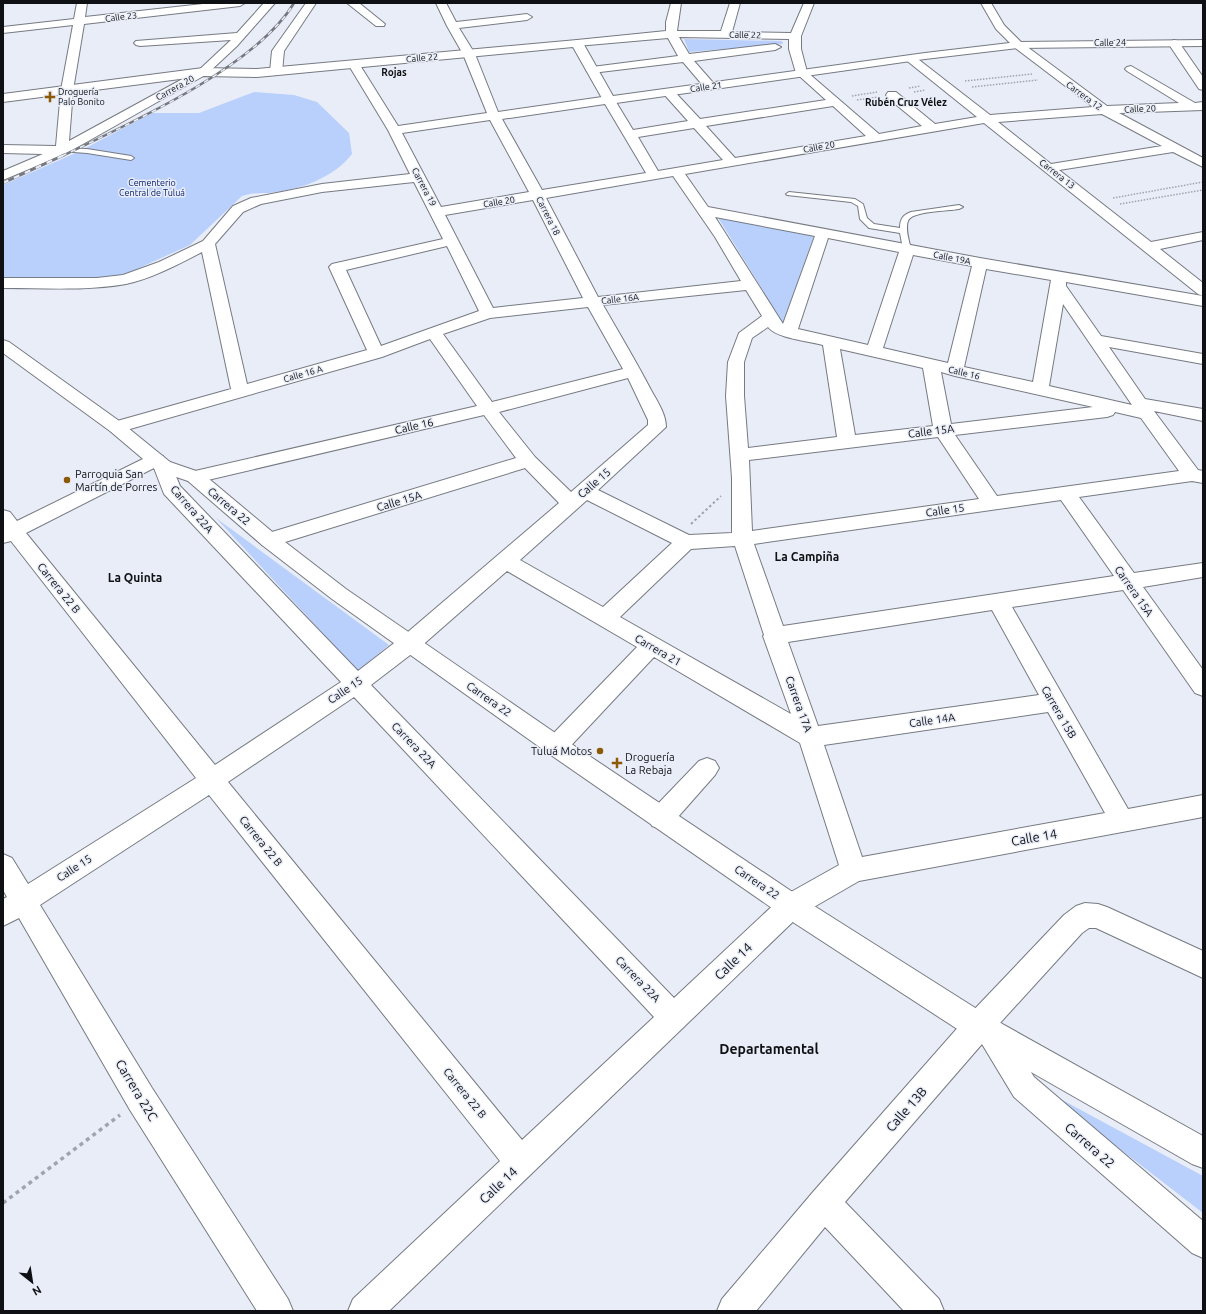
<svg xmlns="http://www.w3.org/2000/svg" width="1206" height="1314" viewBox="0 0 1206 1314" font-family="Ubuntu,sans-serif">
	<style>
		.green { fill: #b9cffc }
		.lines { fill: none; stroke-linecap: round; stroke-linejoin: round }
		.lane-casing { stroke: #767a82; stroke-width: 2 }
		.street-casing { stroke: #767a82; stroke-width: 2 }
		.secondary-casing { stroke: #767a82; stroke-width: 2 }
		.path-far2 { stroke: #a1a4ac; stroke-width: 1.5; stroke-dasharray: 1.5 1.5; stroke-linecap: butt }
		.path-far1 { stroke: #a1a4ac; stroke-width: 2; stroke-dasharray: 2.5 2.5; stroke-linecap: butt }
		.path { stroke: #a1a4ac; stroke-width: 3.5; stroke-dasharray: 4 4; stroke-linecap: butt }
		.lane { fill: #fff; fill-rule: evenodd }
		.street { fill: #fff; fill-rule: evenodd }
		.secondary { fill: #fff; fill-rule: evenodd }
		.rail-far1-casing { stroke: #75787e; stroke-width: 2.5 }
		.rail-casing { stroke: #75787e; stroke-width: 3 }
		.rail-far1 { stroke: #e9edf7; stroke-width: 1.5; stroke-dasharray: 5; stroke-linecap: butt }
		.rail { stroke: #e9edf7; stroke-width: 2; stroke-dasharray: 6; stroke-linecap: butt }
		.poi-dot { fill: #8b5a02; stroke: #e9edf7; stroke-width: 1.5 }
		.labels { text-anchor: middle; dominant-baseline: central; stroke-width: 3; stroke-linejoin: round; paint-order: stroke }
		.far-street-label { font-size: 9px; fill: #0e1013; stroke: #e9edf7 }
		.far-poi-label { font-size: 9px; fill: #0e1013; stroke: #e9edf7; text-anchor: start }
		.far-park-label { font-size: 9px; fill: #06206c; stroke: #e9edf7 }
		.far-neighbourhood-label { font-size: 10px; font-weight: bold; fill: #0e1013; stroke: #e9edf7 }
		.street-label { font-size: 11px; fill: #0e1013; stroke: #e9edf7 }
		.poi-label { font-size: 11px; fill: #0e1013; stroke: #e9edf7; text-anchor: start }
		.neighbourhood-label { font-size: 12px; font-weight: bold; fill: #0e1013; stroke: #e9edf7 }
		.near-street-label { font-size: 13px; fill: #0e1013; stroke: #e9edf7 }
		.near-neighbourhood-label { font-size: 14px; font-weight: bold; fill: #0e1013; stroke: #e9edf7 }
	</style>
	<rect width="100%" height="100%" fill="#e9edf7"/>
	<!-- green -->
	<path class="green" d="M684,39L782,41L783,44L689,52Z
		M254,92L294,95L317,102L349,133L352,154C334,178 299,190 269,193C259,193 251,193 242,196L190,245L117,278L3,277V185L80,151L152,113H199Z
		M717,216L814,236L783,323Z
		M216,518L389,645L358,671Z
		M1042,1089L1203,1176V1213Z"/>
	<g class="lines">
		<!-- lane casing -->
		<g class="lane-casing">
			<path id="lane" d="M62,148L87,149L131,156L134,158L131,160L87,153L60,151V149Z
				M789,192L855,199L863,204L867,218L874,224L900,228C900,219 903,215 911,212L959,205L963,207L959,209C949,211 911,211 908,221C905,229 909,241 911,249L907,251L903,249L900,233L869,228L860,219L858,206L851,202L787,195L786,194Z"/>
		</g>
		<!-- street casing -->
		<g class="street-casing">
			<path id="street" d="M77,3H87L85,17L212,3H245L240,6L84,24L73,90L69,141L199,70L231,40L140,46L136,45L134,43L136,41L237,33L264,3H275L237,46L207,74L67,153L3,180V171L43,154L3,153V145L56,146L61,90L73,25L3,33V27L74,19Z
				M306,3H316L284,51L282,72L280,74H272L270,72L272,51Z
				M347,3H359L385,24L384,26H376Z
				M436,3H446L456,22L527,14L532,17L527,20L459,28L475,54L498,112L609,96L613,97L633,130L688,121L662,92L664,89H672L700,119L826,100L796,73L789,49V39L679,37L689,54L775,44L781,47L775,50L694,61L716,86L714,89H706L683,62L592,73L588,72L586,70L588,68L592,67L678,56L668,38L577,46L571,43L577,40L666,31V22L671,3H681L677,31H721L730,3H740L732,32L791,33L804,3H814L801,36V49L807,72L879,134L922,126L888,98L886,95L888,92H896L935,124L977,117L906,60L904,58L906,56H914L990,115L1093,107L1014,47L996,29L981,3H991L1004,25L1022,43L1107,106L1179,103L1127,71L1125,69L1127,67L1131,66L1195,103L1203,102V110L1119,113L1203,158V167L1173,152L1059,170L1151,242L1203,232V240L1160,249L1203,283V296L1198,294L984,123L685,174L708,207L980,258L1203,296V306L1066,282V286L1101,336L1203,354V364L1109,347L1145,399L1203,409V421L1154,411L1198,470L1203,471V483L1192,481L1079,497L1134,573L1203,563V577L1143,587L1203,670V696L1195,693L1123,590L1012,607L1128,809L1203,795V817L859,881L800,915L389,1311H348L353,1299L500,1161L209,795L40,905L152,1088L288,1299L293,1311H257L130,1110L19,918L3,926V899L7,897L3,890V854L12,858L28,884L196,778L11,541L3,543V510L10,512L17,521L149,456L156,454L163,456L165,460L170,462L180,486L358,671L402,637L559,503L525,468L269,547L262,545L259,540L262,535L516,458L484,415L195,483L188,481L186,477L188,473L195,471L477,406L430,339L382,357L116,433L110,431L107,427L110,423L231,389L202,252C179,264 151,279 126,284C86,291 44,288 3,288V278H97L123,275L159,262L203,241L233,206L251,198L322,184L410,174L388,130L348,64L350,62H358L398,126L487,113L463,54L447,26ZM605,104L646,173L542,190L502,119ZM833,106L866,136L735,158L706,126ZM1102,114L1162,146L1051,164L998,122ZM490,120L529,192L441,207L402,133ZM694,128L723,160L658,171L638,137ZM673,176L715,237L741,281L598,297L546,198ZM414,182L443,239L332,264L329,267L367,350L247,384L215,244L243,212L261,204L322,192ZM533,200L583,298L493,308L445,215ZM715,217L815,236L783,324ZM828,238L899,252L868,345L798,329ZM447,246L479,311L381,346L346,270ZM913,255L972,266L948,363L883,348ZM986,269L1051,280L1033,382L964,367ZM746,290L762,316L739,333L728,362L726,396L732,478V533L689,535L598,490L666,427C666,414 657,401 651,390C636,361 619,333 603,305ZM1063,304L1132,405L1049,386ZM588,307L623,369L492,402L443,334L490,318ZM768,327C776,338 808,341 823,345L837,437L748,448L744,396V362L752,338ZM840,349L923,368L933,426L855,435ZM941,372L955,376L1093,407L951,424ZM628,378L648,420V425L571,492L535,457L499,412ZM1115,412L1141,418L1179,471L997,496L955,435L1107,417L1113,415ZM938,437L979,499L752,531L749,460ZM154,468L164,494L341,682L215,765L26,533ZM587,500L672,543L603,607L520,560ZM1061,500L1114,576L783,626L754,544ZM735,546L764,635L763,636L791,714L620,617L691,549ZM507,571L637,647L548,739L544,746L548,753L556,756L564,753L654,657L800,743L839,865L782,897L674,998L371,685L418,649ZM992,610L1039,695L818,726L788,642ZM354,697L654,1017L522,1140L228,782ZM1048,712L1105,813L862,857L824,745Z
				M1174,40L1178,41L1203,77V90L1199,89L1168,43Z
				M707,758L715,761L719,768L715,775L670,826L661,829L652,826L649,818L652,810L699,761Z
				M1085,903L1098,904L1107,907L1203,951V978L1096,928H1089L1082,933L1000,1023L1002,1024L1034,1077L1203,1221V1258L1192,1253L1014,1097L982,1044L845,1202L939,1299L944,1311H904L825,1227L756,1311H717L722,1299L813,1192L968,1016L1064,915L1076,906Z"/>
		</g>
		<!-- secondary casing -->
		<g class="secondary-casing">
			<path id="secondary" d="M577,40L583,43L613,96L925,53L1018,42L1203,40V46L1018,48L925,59L609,104L605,103L603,100L573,47L257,77L203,76L3,102V94L203,68L257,69Z
				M3,340L9,342L122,423L170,462L202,473L276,535L346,589L564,739L800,897L988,1016L1203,1136V1168L1192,1164L968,1036L782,915L548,753L332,599L262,545L188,481L156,470L110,431L3,353Z"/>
		</g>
		<!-- path-far2 -->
		<path class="path-far2" d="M965,81L1032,74
			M972,87L1038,80
			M909,88L920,86
			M914,92L925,90
			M852,96L877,92
			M857,100L878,97
			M1113,198L1203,182
			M1120,204L1203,190"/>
		<!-- path-far1 -->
		<path class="path-far1" d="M691,524L721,496"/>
		<!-- path -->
		<path class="path" d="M3,1203L120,1115"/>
		<!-- lane -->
		<use href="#lane" class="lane"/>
		<!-- street -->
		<use href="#street" class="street"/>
		<!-- secondary -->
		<use href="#secondary" class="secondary"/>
		<!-- rail-far1 casing -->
		<g class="rail-far1-casing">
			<path id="rail-far1" d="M62,156C129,124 256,67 294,3"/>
		</g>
		<!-- rail casing -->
		<g class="rail-casing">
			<path id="rail" d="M3,183L64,155"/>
		</g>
		<!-- rail-far1 -->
		<use href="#rail-far1" class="rail-far1"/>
		<!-- rail -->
		<use href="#rail" class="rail"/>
	</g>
	<!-- markers -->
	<g class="poi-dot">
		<path d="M48 91h4v4h4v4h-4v4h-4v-4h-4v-4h4z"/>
		<circle cx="67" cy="480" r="4"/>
		<circle cx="600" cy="751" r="4"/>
		<path d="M615 757h4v4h4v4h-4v4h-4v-4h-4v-4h4z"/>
	</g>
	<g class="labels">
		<!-- far-street labels -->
		<g class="far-street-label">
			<text transform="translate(121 17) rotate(-7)">Calle 23</text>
			<text transform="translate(745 35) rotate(1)">Calle 22</text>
			<text x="1110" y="43">Calle 24</text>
			<text transform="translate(422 58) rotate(-5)">Calle 22</text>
			<text transform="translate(706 87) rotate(-8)">Calle 21</text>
			<text transform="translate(175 88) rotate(-29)">Carrera 20</text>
			<text transform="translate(1084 96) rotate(36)">Carrera 12</text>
			<text transform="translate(1140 109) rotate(-3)">Calle 20</text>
			<text transform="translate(819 147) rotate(-10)">Calle 20</text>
			<text transform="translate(1057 174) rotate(38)">Carrera 13</text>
			<text transform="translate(424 187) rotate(62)">Carrera 19</text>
			<text transform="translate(499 202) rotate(-9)">Calle 20</text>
			<text transform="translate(548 216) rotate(63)">Carrera 18</text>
			<text transform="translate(952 258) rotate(11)">Calle 19A</text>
			<text transform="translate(620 299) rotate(-6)">Calle 16A</text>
			<text transform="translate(964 373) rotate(13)">Calle 16</text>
			<text transform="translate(303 374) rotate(-16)">Calle 16 A</text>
		</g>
		<!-- far-poi labels -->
		<g class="far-poi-label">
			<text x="58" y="92">Droguería<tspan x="58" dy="10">Palo Bonito</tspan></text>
		</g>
		<!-- far-park labels -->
		<g class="far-park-label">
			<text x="152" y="183">Cementerio<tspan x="152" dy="10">Central de Tuluá</tspan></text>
		</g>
		<!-- far-neighbourhood labels -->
		<g class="far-neighbourhood-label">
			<text x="394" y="72">Rojas</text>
			<text x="906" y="102">Rubén Cruz Vélez</text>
		</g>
		<!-- street labels -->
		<g class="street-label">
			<text transform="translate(414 426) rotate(-13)">Calle 16</text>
			<text transform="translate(931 431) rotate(-7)">Calle 15A</text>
			<text transform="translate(594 483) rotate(-41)">Calle 15</text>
			<text transform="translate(399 501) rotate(-17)">Calle 15A</text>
			<text transform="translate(229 506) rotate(40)">Carrera 22</text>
			<text transform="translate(192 509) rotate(49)">Carrera 22A</text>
			<text transform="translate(945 510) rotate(-8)">Calle 15</text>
			<text transform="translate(59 588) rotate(51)">Carrera 22 B</text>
			<text transform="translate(1134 591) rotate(55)">Carrera 15A</text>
			<text transform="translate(658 650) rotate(30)">Carrera 21</text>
			<text transform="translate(345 690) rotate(-34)">Calle 15</text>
			<text transform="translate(489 699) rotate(35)">Carrera 22</text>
			<text transform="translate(799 704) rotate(70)">Carrera 17A</text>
			<text transform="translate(1059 712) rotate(60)">Carrera 15B</text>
			<text transform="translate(932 720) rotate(-8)">Calle 14A</text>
			<text transform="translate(414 745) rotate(46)">Carrera 22A</text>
			<text transform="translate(261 841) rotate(51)">Carrera 22 B</text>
			<text transform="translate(74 868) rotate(-33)">Calle 15</text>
			<text transform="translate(757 882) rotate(34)">Carrera 22</text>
			<text transform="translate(638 979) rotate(46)">Carrera 22A</text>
			<text transform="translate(465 1093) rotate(51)">Carrera 22 B</text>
		</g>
		<!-- poi labels -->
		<g class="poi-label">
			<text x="75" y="474">Parroquia San<tspan x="75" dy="13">Martín de Porres</tspan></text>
			<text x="592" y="751" text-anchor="end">Tuluá Motos</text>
			<text x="625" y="757">Droguería<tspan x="625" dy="13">La Rebaja</tspan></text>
		</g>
		<!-- neighbourhood labels -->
		<g class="neighbourhood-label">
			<text x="807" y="556">La Campiña</text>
			<text x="135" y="577">La Quinta</text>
		</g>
		<!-- near-street labels -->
		<g class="near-street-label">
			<text transform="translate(1034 837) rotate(-10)">Calle 14</text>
			<text transform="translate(733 961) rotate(-44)">Calle 14</text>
			<text transform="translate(137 1090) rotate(59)">Carrera 22C</text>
			<text transform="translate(906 1109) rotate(-49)">Calle 13B</text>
			<text transform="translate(1090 1145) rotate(41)">Carrera 22</text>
			<text transform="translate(498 1185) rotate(-43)">Calle 14</text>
		</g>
		<!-- near-neighbourhood labels -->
		<g class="near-neighbourhood-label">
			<text x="769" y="1049">Departamental</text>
		</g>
	</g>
	<!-- border -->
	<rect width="1206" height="1314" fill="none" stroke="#0e1013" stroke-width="8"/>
	<!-- north arrow -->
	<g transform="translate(32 1282) rotate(150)" stroke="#e9edf7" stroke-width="3" paint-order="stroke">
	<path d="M0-3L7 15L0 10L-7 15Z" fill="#0e1013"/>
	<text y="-6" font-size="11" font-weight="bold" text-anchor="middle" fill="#0e1013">N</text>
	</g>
</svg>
